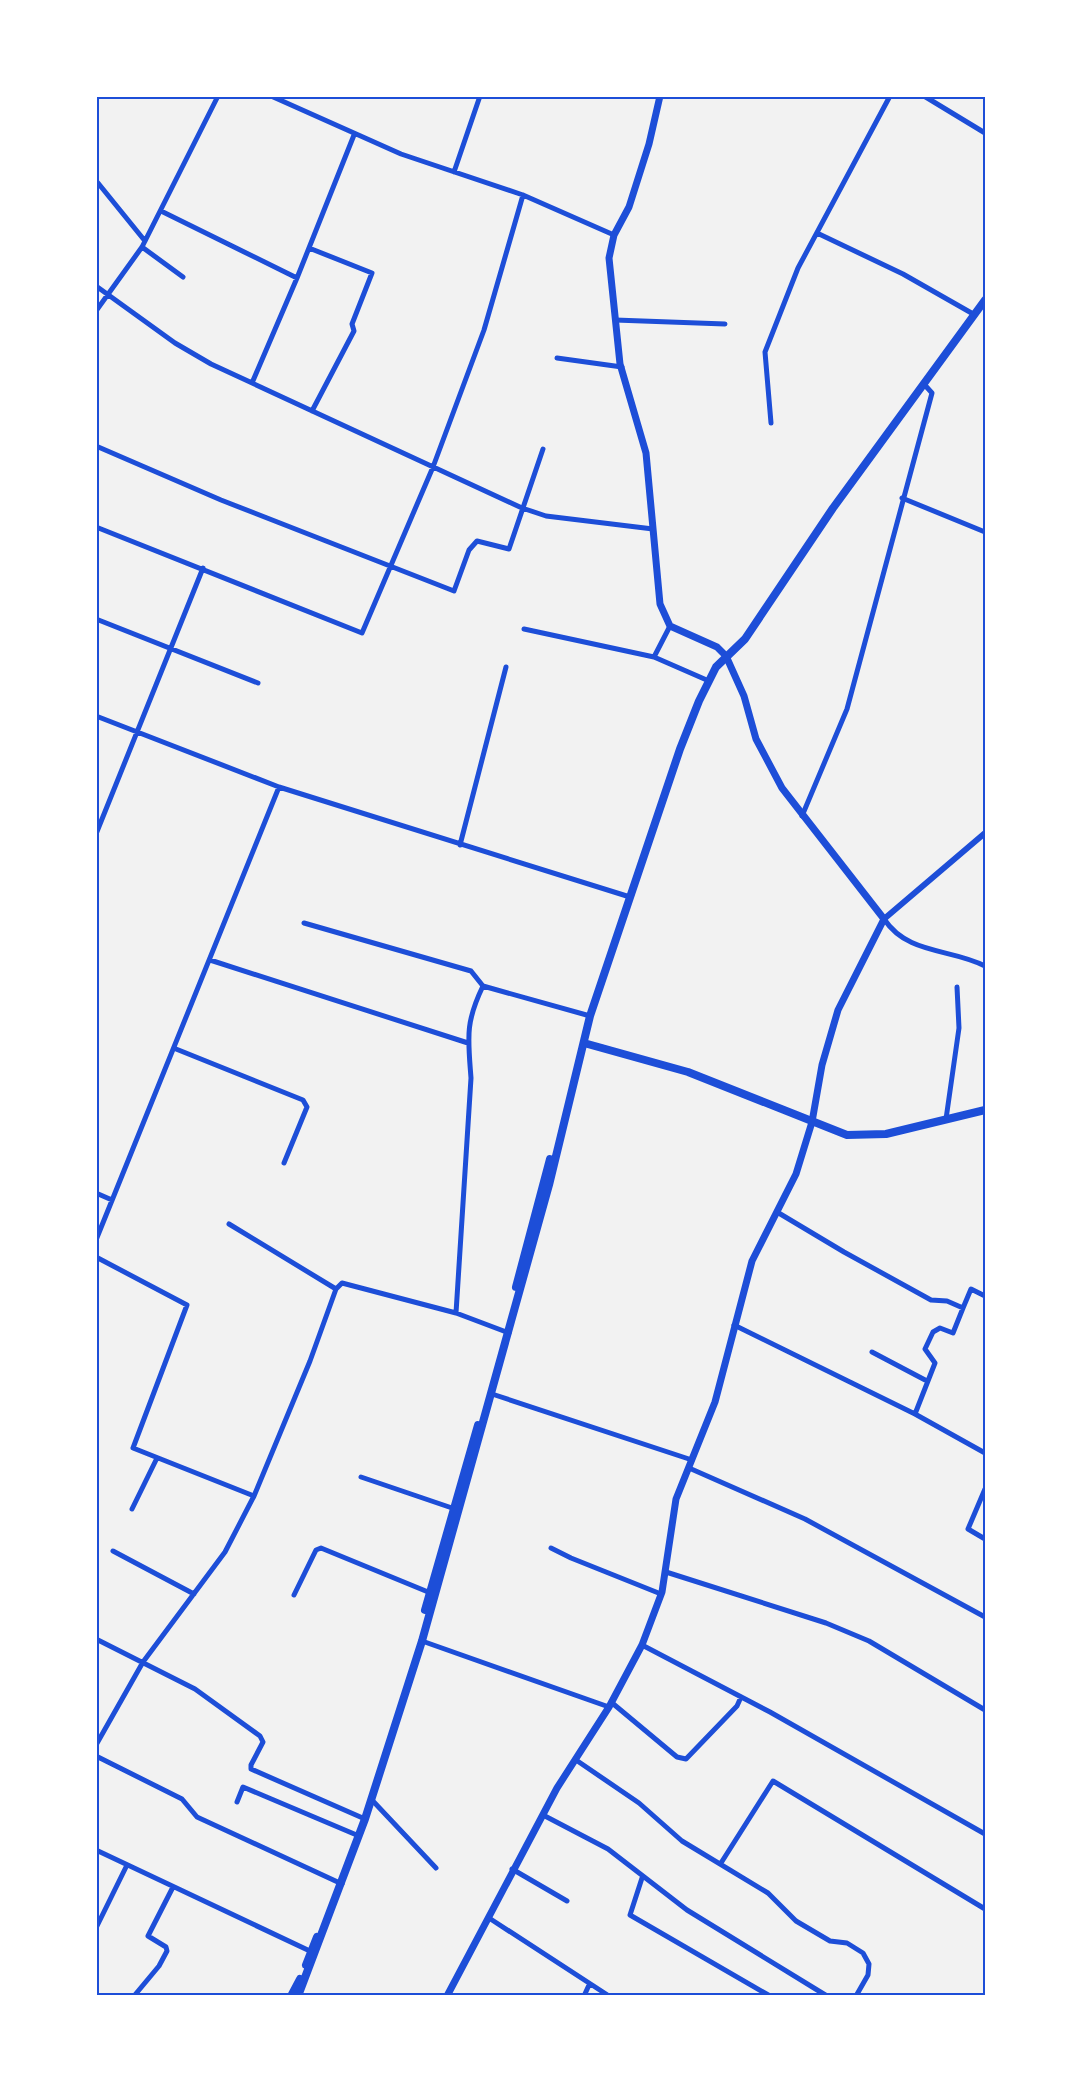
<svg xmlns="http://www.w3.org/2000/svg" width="1081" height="2092" viewBox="0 0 1081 2092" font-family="Roboto,sans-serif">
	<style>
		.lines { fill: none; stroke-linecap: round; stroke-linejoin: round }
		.minor { stroke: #1d4ed8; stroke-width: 5 }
		.tertiary { stroke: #1d4ed8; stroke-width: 6 }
		.secondary { stroke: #1d4ed8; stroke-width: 7 }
		.primary { stroke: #1d4ed8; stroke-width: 8 }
		.neatline { fill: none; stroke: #1d4ed8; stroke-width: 2 }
	</style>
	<rect width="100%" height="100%" fill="#f2f2f2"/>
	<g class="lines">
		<!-- minor -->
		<path class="minor" d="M271,96L401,154L523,195L614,235
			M924,96L985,133
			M454,172L480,96
			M98,183L145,241
			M161,211L297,278
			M817,233L903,274L975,315
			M142,247L183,277
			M309,248L372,273L352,324L354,331L312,411
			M96,286L175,343L211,364L522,508L546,516L653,529
			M96,311L142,247L218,96
			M615,320L725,324
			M557,358L622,367
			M252,383L297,278L354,135
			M771,423L765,352L798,268L890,96
			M96,446L221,500L454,591L469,550L477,541L509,549L543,449
			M902,498L985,532
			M96,527L362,633L433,467L484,330L523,195
			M96,619L258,683
			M524,629L654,657L670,626
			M654,657L709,681
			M96,716L279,787L630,897
			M802,816L847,709L932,393L923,383
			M96,834L203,568
			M460,845L506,667
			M884,919C908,955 950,948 985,966
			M304,923L471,971L483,986L590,1016
			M210,960L468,1043
			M176,1049L303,1100L307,1107L284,1163
			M946,1119L959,1028L957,987
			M96,1193L112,1200
			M777,1212L844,1252L931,1300L947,1301L963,1308L971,1289L985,1296
			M229,1224L336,1289
			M96,1240L279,787
			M96,1257L187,1305L133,1448L254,1496
			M456,1313L471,1078C468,1038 465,1023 483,986
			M734,1325L915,1414L985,1453
			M872,1352L927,1381
			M492,1394L692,1460
			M915,1414L935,1363L925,1349L933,1332L940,1328L953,1333L963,1308
			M689,1468L805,1519L985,1617
			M361,1477L455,1509
			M985,1489L968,1529L985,1539
			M132,1509L157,1458
			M551,1548L571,1558L661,1594
			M113,1551L194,1594
			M666,1572L826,1623L869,1641L985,1710
			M294,1595L316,1550L321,1548L433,1594
			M96,1639L195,1689L260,1736L263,1742L251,1765V1769L365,1819
			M422,1641L609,1707
			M642,1645L770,1712L985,1834
			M611,1702L677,1757L686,1759L737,1706L741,1697
			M96,1745L143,1662L225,1552L254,1496L310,1361L336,1289L342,1283L456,1313L509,1333
			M96,1756L182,1799L197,1817L342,1884
			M576,1760L639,1803L682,1841L768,1893L796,1921L830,1941L847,1943L863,1953L869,1964L868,1975L856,1996
			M371,1799L436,1868
			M237,1802L243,1787L359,1836
			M543,1815L608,1849L687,1910L827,1996
			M96,1850L312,1952
			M721,1863L773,1781L985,1909
			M512,1869L567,1901
			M642,1878L630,1915L770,1996
			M489,1918L609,1996
			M96,1928L127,1865
			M134,1996L159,1966L167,1951L166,1947L148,1936L173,1887
			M584,1996L589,1985"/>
		<!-- tertiary -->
		<path class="tertiary" d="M884,919L985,833"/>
		<!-- secondary -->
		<path class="secondary" d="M447,1996L557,1788L609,1707L642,1645L662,1592L676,1499L715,1402L752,1261L796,1174L812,1122L822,1065L838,1010L884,919L782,788L756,739L744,696L726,656L717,647L670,626L660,604L646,453L620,364L609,258L614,235L629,207L649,144L660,96"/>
		<!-- primary -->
		<path class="primary" d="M584,1043L688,1072L847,1135L886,1134L985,1110
			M516,1287L550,1159
			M425,1610L478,1425
			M306,1965L317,1937
			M291,1996L300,1979
			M298,1996L365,1819L422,1641L549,1185L590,1016L680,749L699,701L716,667L745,639L833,508L985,300"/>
	</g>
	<!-- border -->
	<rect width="1081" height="2092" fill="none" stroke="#ffffff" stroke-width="195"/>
	<rect x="98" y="98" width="886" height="1896" class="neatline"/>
</svg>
